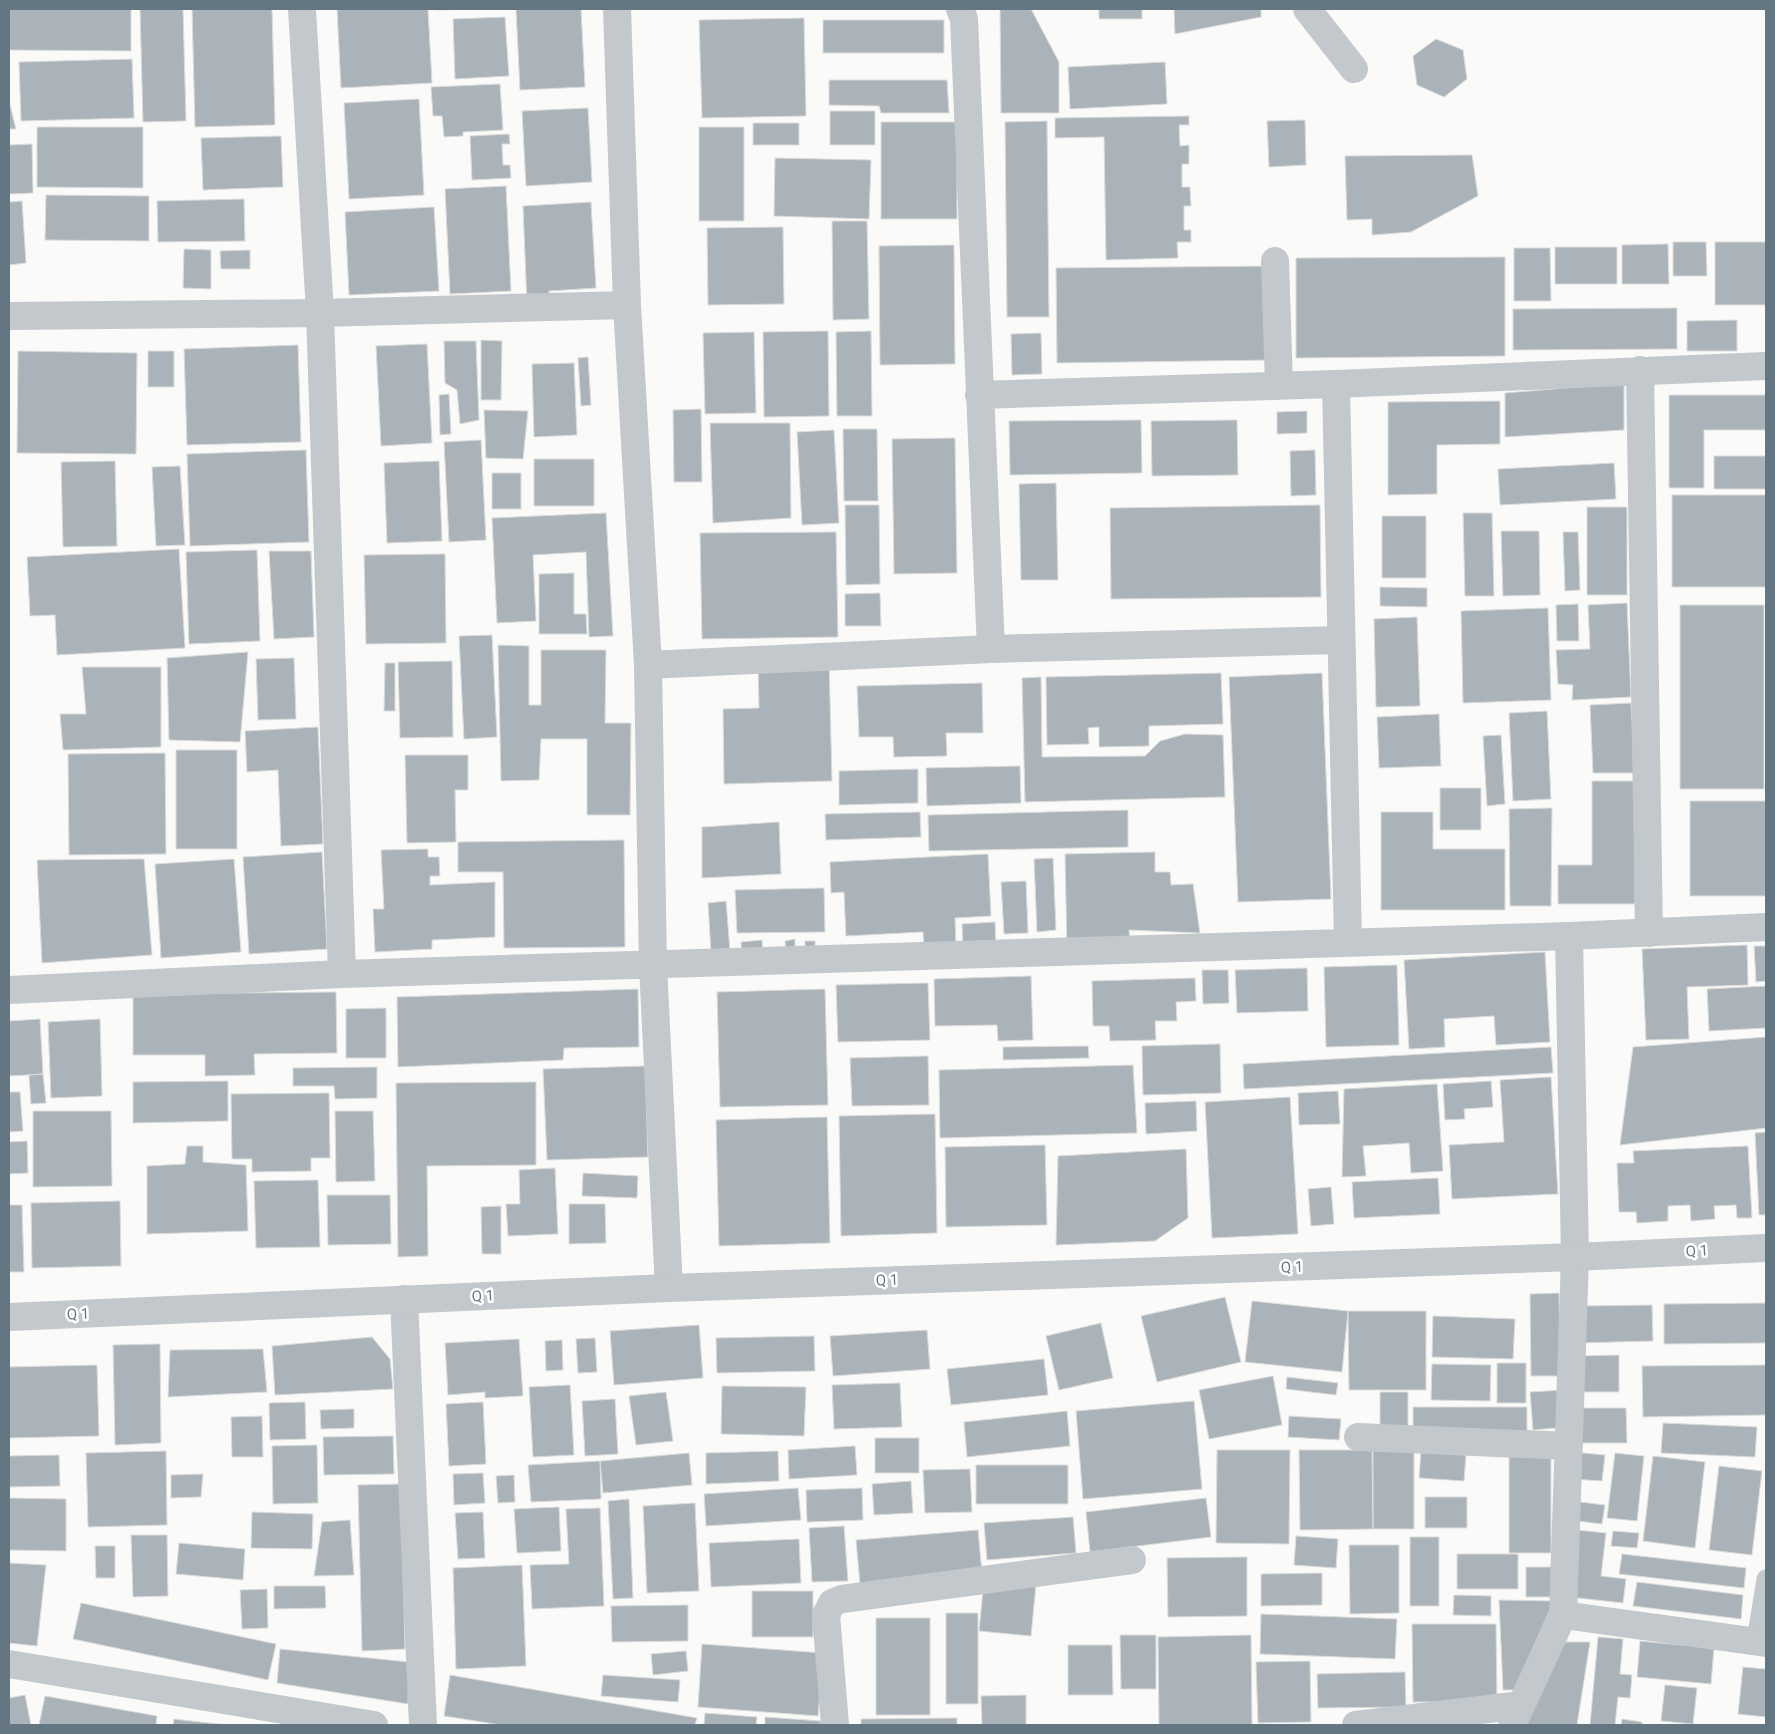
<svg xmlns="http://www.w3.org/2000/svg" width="1775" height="1734" viewBox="0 0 1775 1734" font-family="Roboto,sans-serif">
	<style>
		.building { fill: #aab3b9; stroke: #dcdcda }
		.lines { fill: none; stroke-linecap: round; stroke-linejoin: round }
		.service { stroke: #c3c8cc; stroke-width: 19 }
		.minor { stroke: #c3c8cc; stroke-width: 28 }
		.tertiary { stroke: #c3c8cc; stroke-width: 28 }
		.labels { text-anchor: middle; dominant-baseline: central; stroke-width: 5; stroke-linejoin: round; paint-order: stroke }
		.street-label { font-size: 15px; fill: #657683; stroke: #fff }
	</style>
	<rect width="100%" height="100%" fill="#fafaf8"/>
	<!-- building -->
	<path class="building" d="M9,9H131V51L9,50Z
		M140,9H183L186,121L143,122Z
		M192,9H272L275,125L195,127Z
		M337,9H428L432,83L341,88Z
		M435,9H487L435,10Z
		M516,9H581L585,87L520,90Z
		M1000,9H1031L1059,62V113H1001Z
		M1099,9H1142V19H1099Z
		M1174,9H1261V17L1175,34Z
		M505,17L509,76L455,79L453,19Z
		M804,18L806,116L702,118L699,20Z
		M823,20H944V53H823Z
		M1436,39L1463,50L1467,79L1444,97L1417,85L1413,56Z
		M132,59L134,118L21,121L19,62Z
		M1165,62L1167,104L1070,109L1068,67Z
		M829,80H947L949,113H881L879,106L829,105Z
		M500,84L503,130L463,132V136L444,137L442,116H433L431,87Z
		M419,99L424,195L349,199L344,103Z
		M9,101L16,129H9Z
		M588,108L592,182L526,186L522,111Z
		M830,111H875V145H830Z
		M1189,116V125H1179L1180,146L1189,145V164H1182V187H1190L1191,206H1184V230H1191V242H1177L1178,258L1106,260L1104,137L1055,138V118Z
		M1305,120L1306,165L1269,167L1267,121Z
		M1047,121L1049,317H1007L1005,122Z
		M881,122H957V219H881Z
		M753,123H799V145H753Z
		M37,127H143V188L37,187Z
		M699,127H744V221H699Z
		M509,134L510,144H502L503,165H510L511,178L472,180L470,136Z
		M281,136L283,187L203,190L201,138Z
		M32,144L33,193L9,194V145Z
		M1472,155L1478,196L1411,232L1372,235V219L1347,220L1345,156Z
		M775,158L871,160L869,219L774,216Z
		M506,186L511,291L450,294L445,189Z
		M46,195L149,196V241L45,240Z
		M244,199L245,241L158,242L157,201Z
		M22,201L26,263L9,265V202Z
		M591,202L596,288L549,291V304L527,305L523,206Z
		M434,207L439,291L349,295L345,212Z
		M832,221H867L869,319L833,320Z
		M783,227L784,304L708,305L707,228Z
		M1673,242H1706L1707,276H1673Z
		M1715,242H1766V305H1715Z
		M1668,244L1669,284H1622V245Z
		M954,245L955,364L880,365L879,246Z
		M1555,247H1617V284H1555Z
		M1514,248H1550L1551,301H1514Z
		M184,249L211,250V289L183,288Z
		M250,250V269H221L220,251Z
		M1505,257V356L1296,358V258Z
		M1271,266L1272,360L1057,363L1056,268Z
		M1677,308V349L1513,350V309Z
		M1737,320V351H1687V321Z
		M828,331L829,416L764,417L763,332Z
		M871,331L872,416H837L836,332Z
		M754,332L756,413L705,414L703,333Z
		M1041,333L1042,374L1012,375L1011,334Z
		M481,340L502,341L501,400H481Z
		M444,341H476L479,420L460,424L457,390L445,383Z
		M427,344L432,443L381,446L376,346Z
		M298,345L301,442L187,445L184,349Z
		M18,351L137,353L136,454L17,453Z
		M148,351H174V387H148Z
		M588,357L591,405L581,406L578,358Z
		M574,363L577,435L534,437L532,364Z
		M1624,383V430L1505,437V393Z
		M449,394L451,434L440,435L439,395Z
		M1669,395H1766V430H1704V488H1669Z
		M1500,401V444L1437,445V494L1388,495V402Z
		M701,409L702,482H674L673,410Z
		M484,410L528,411L523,459L486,458Z
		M1307,411V433L1277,434V412Z
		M1141,420L1142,473L1010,475L1009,421Z
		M1237,420L1238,475L1152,476L1151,421Z
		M710,423H790L791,518L713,523Z
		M843,429H877L878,501H844Z
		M834,430L839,523L802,525L797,432Z
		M955,438L957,573L894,574L892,439Z
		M481,440L486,540L449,542L444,442Z
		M306,450L309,542L190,546L187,454Z
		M1315,450L1316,495L1291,496L1290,451Z
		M1714,456H1766V489H1714Z
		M534,459H594V506H534Z
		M115,461L117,546L63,547L61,462Z
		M439,461L442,541L387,543L384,463Z
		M1614,463L1616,499L1500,505L1498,469Z
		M180,466L185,545L156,546L152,467Z
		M492,473H521V509H492Z
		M1056,483L1058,580H1021L1019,484Z
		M1672,495H1766V587H1672Z
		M845,505H879L880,584L846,585Z
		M1320,505L1321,597L1111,599L1110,508Z
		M1587,507H1627V595H1587Z
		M606,513L613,636L589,637L586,552L533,555L536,621L497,623L492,518Z
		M1463,513H1492L1494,596H1465Z
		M1382,516H1426V578H1382Z
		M1501,531H1539L1540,595L1503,596Z
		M836,532L838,637L702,639L700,533Z
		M1563,532H1578L1580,590L1565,591Z
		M179,549L185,648L57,655L55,615L30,616L27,557Z
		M257,550L260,641L189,644L186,552Z
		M269,551H311L314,637L274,639Z
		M445,554L446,643L366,644L364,555Z
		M574,573V614H586L587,634H539V574Z
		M1380,587L1427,588V607L1380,606Z
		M880,593L881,626H845V594Z
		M1627,603L1631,697L1572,700L1573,685L1558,684L1556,650L1590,649L1588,605Z
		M1578,604L1579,641H1557L1556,605Z
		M1680,605H1764V789H1680Z
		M1548,608L1551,700L1463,703L1461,611Z
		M1417,617L1420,706L1376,707L1374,619Z
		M492,635L497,737L464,739L459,636Z
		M498,645L529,646V705H541V650H606L605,723H631L630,815H587V739H541L539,780L501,781Z
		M248,652L240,742L169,740L167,658Z
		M294,658L296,719L258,720L256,659Z
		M829,658L832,781L724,784L723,709L759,708L758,660Z
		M452,661L453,737L400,738L398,662Z
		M385,663H395V711H384Z
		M82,667H161V747L63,750L60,714H86Z
		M1221,673L1223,724L1149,726V746L1099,747V727L1088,728L1089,744L1047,745L1046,677Z
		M1322,673L1331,899L1238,902L1229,677Z
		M1041,677L1042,757L1145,756L1160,741L1185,734L1223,735L1225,797L1025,802L1022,678Z
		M982,683L983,733H946L947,756L894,757L893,737H859L857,686Z
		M1631,703L1635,773H1593L1590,705Z
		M1547,711L1551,799L1513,801L1509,713Z
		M1439,714L1441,766L1379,768L1377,717Z
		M318,727L323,844L281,846L278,770L247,772L245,731Z
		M1501,735L1505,804L1487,806L1483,736Z
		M176,750H237V849H176Z
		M165,753L166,854L69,855L68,754Z
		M405,755H468V790H455L456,842L407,843Z
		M1020,766L1021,803L927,806L926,768Z
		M918,769V803L839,805V771Z
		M1592,781H1635V904H1558V865H1592Z
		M1440,788H1481V830H1440Z
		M1690,801H1766V896H1690Z
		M1552,808L1551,906H1510L1509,809Z
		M1128,810V847L929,851L928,815Z
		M920,812L921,837L826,840L825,814Z
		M1381,812H1433V849H1505V910H1381Z
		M779,822L781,874L702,878V827Z
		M624,840L625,947L504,948L503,872H458V842Z
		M428,849V857H439L440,876H430V885L495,882V937L432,940V949L375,952L373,909H384L381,850Z
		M322,852L327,949L249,954L243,857Z
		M1155,852V872H1170L1171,885L1193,884L1200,933L1129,930L1130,945L1067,950L1065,854Z
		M988,854L991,916L955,918L956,948L924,949L923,932L846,936L844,892L831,893L830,862Z
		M1053,858L1056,930L1037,932L1034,859Z
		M144,859L152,955L42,963L37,860Z
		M234,859L241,952L161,958L155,864Z
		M1026,881L1028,933L1004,934L1001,882Z
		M824,888L825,932L737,933L735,890Z
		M726,901L730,951L711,952L708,903Z
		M995,922L996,946L963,948L962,924Z
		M795,939V952H786L785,941Z
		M762,940L763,955L742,957L741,942Z
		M805,941H815V954H805Z
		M1747,945L1748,985L1687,987L1689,1039L1646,1040L1642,949Z
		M1754,946H1766V981L1756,982Z
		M1545,952L1550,1042L1496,1045L1494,1016L1444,1019L1445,1047L1409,1049L1404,960Z
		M1397,965L1399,1045L1326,1047L1324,967Z
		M1307,968L1308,1011L1237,1013L1235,970Z
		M1202,970H1228L1229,1003L1203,1004Z
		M1031,976L1033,1040L998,1041L997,1025L935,1026L934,979Z
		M1195,978L1196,1001L1176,1002L1177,1021H1155L1156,1040L1110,1041L1109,1026H1093L1092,981Z
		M928,983L930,1040L838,1042L836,985Z
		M1766,986V1028L1709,1031L1707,989Z
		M638,989L639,1047L564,1048L563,1060L398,1067L397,997Z
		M825,989L828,1105L720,1107L717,992Z
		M336,992L337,1053L254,1054L255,1075L205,1076V1055H133V994Z
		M386,1008V1058H346V1009Z
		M40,1019L43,1074L9,1076V1021Z
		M100,1019L102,1096L51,1098L48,1022Z
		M1766,1037V1128L1620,1145L1633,1047Z
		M1220,1044L1221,1093L1143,1095L1142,1046Z
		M1088,1046L1089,1058L1003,1060V1047Z
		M1551,1047L1553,1073L1244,1089L1243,1064Z
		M928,1056L929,1105L852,1106L850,1058Z
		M1133,1065L1137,1133L940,1138L939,1070Z
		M645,1066L648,1157L547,1160L543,1069Z
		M377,1067V1098L335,1099L334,1086H293V1068Z
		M43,1074L46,1103L31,1104L29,1075Z
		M1551,1077L1558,1194L1452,1199L1449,1145L1504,1142L1500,1080Z
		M228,1081V1121L133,1123V1082Z
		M1491,1081L1493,1107L1464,1109L1465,1119L1445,1120L1443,1084Z
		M536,1082V1165L427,1166L428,1256L398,1257L396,1083Z
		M1437,1084L1443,1171L1411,1173L1409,1143L1363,1146L1366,1176L1342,1177L1344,1089Z
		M1338,1091L1340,1124L1299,1125L1298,1093Z
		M9,1092H20L23,1131L9,1132Z
		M329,1093L330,1158H311V1171L252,1172V1159H232L231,1094Z
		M1290,1097L1298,1234L1212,1238L1205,1102Z
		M1196,1101L1197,1131L1146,1134L1145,1103Z
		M33,1111H111L112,1186L33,1187Z
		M335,1111H373L375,1181L336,1182Z
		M935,1114L937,1233L841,1236L839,1116Z
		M827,1117L830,1243L719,1246L716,1120Z
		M1766,1132V1215H1759L1755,1133Z
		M27,1141L28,1173L9,1174V1142Z
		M1045,1145L1047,1225L946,1227L945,1147Z
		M187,1146H203V1162L246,1165L248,1231L147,1234V1166L185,1164Z
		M1748,1146L1752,1218H1737L1736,1205L1714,1206L1715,1219L1691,1221L1690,1205L1668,1206V1221L1637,1223L1636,1212H1619L1617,1163H1634L1633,1151Z
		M1186,1149L1188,1218L1155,1241L1056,1245L1058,1156Z
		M555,1168L558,1234L508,1236L506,1204H520L519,1170Z
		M583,1173L638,1176L637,1198L582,1196Z
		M1438,1178L1440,1214L1354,1218L1352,1182Z
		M318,1180L320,1247L256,1248L254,1181Z
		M1331,1187L1334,1224L1311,1226L1308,1189Z
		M327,1195H390L391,1244L328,1245Z
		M120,1201L121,1266L32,1268L31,1203Z
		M569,1204H605L606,1243L569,1244Z
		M9,1205H22L24,1272H9Z
		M501,1206V1254H482L481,1207Z
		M1559,1293L1560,1376H1531L1530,1294Z
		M1225,1297L1241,1362L1157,1382L1141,1316Z
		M1252,1301L1348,1311L1342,1372L1245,1362Z
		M1766,1303V1343L1664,1344V1304Z
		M1652,1305L1653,1341L1578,1343V1306Z
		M1348,1311H1426V1390H1349Z
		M1433,1316L1515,1319L1513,1359L1432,1357Z
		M1101,1323L1113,1378L1059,1390L1046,1336Z
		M699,1325L703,1378L614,1385L610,1331Z
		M927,1330L930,1369L833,1376L830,1336Z
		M814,1336L815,1371L717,1373L716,1338Z
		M372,1337L390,1359L393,1389L275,1395L272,1346Z
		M595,1338L597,1372L578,1373L576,1339Z
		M519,1339L523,1396L485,1398V1392L448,1395L445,1343Z
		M562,1340L563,1370L546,1371L545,1341Z
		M160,1344L161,1443L115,1445L113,1345Z
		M263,1349L267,1392L168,1397L170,1350Z
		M1619,1355V1392H1580L1579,1356Z
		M1044,1359L1048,1395L951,1405L947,1369Z
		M1497,1363H1526V1403H1497Z
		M1432,1364L1491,1365L1490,1401L1431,1400Z
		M97,1365L99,1436L9,1438V1367Z
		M1766,1365V1415L1643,1417L1642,1366Z
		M1273,1376L1282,1425L1209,1439L1199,1390Z
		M1287,1377L1338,1383L1336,1395L1286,1389Z
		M900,1383L902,1427L834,1429L832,1385Z
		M570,1385L574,1455L533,1457L529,1387Z
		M722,1386L806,1387L804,1436L721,1434Z
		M1564,1390L1567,1427L1533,1430L1530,1392Z
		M666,1392L673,1441L636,1445L629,1396Z
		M1380,1392H1408V1427H1380Z
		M615,1399L618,1454L585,1456L582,1401Z
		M1194,1401L1202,1489L1083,1499L1076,1411Z
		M305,1402L306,1439L270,1440L269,1403Z
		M483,1402L486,1464L449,1466L446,1404Z
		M1413,1407H1527V1434H1413Z
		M1580,1408H1626L1627,1443H1581Z
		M354,1409V1428L321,1429L320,1410Z
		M1067,1411L1070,1446L967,1457L964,1422Z
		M262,1416L263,1457H232L231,1417Z
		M1289,1416L1341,1419L1339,1440L1288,1437Z
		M1663,1423L1757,1427L1755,1457L1661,1453Z
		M393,1436L394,1474L324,1475L323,1437Z
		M875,1438H919V1473H875Z
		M317,1445L318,1503L273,1504L272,1446Z
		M1373,1445H1414V1529H1373Z
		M855,1446L857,1475L789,1479L788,1450Z
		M1217,1450H1290L1289,1544L1216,1543Z
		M1299,1450H1372L1373,1529L1300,1530Z
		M166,1451L167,1525L88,1527L86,1453Z
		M778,1451L779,1481L706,1484V1453Z
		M1421,1451L1466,1455L1464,1481L1419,1478Z
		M1573,1452L1605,1455L1602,1481L1571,1479Z
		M689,1453L692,1485L603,1493L600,1461Z
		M1615,1453L1644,1456L1637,1521L1607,1518Z
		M59,1455L60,1486L9,1487V1456Z
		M1509,1455H1551V1553H1509Z
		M1653,1456L1705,1462L1695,1548L1643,1541Z
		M600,1461L601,1499L531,1502L528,1465Z
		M976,1465H1068V1504H976Z
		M1719,1466L1762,1471L1752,1555L1709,1550Z
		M970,1469L972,1512L925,1513L923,1470Z
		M483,1473L485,1503L454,1505L453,1474Z
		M203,1474L201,1497L171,1498V1475Z
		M514,1475L515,1502L498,1503L496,1476Z
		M911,1481L913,1513L874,1515L872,1484Z
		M401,1484L405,1649L362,1651L358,1485Z
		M798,1488L801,1520L706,1526L704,1494Z
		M862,1488L863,1520L807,1522L806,1490Z
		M1425,1497H1467V1528H1425Z
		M9,1498L66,1499V1551L9,1550Z
		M1206,1498L1211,1537L1090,1552L1086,1512Z
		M629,1499L633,1598L613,1599L608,1501Z
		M1572,1501L1605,1505L1602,1524L1569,1520Z
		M695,1503L699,1591L647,1593L643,1506Z
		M559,1507L561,1551L517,1553L514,1509Z
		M600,1508L604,1606L532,1609L530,1565L569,1564L566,1509Z
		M252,1512L313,1514L312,1549L251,1548Z
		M483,1512L485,1558L458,1559L455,1513Z
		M1073,1517L1076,1553L987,1560L984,1523Z
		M350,1520L354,1575L314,1576L322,1522Z
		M844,1526L848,1581L812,1582L809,1528Z
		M978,1530L982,1573L860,1584L856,1540Z
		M1577,1530L1606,1533L1601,1576L1626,1579L1623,1603L1569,1597Z
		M1613,1531L1639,1533L1637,1548L1611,1546Z
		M131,1535H167L168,1596L133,1597Z
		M1296,1536L1338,1539L1336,1568L1294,1565Z
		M1410,1537H1439V1606H1410Z
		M799,1539L801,1583L711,1587L709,1543Z
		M179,1543L245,1549L243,1580L176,1574Z
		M1349,1545H1399V1613L1350,1614Z
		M95,1546H115V1578H96Z
		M1457,1554H1518V1589H1457Z
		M1622,1554L1746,1568L1744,1588L1619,1574Z
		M1247,1557V1616L1168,1617L1167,1558Z
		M9,1563L46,1565L37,1646L9,1643Z
		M522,1565L526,1666L456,1669L453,1568Z
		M1526,1567H1555V1597H1526Z
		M1322,1573V1605L1261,1606V1574Z
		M984,1580L1036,1585L1031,1636L979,1631Z
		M1637,1582L1743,1595L1741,1619L1633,1606Z
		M274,1586H325L326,1608L274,1609Z
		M267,1589L268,1628L242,1629L240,1590Z
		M752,1591H813V1637H752Z
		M1454,1595L1491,1596V1616L1453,1615Z
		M1499,1600L1554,1601L1514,1690H1503Z
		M81,1603L276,1644L268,1680L73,1639Z
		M688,1605V1641L612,1642L611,1606Z
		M946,1613H978V1704H946Z
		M1261,1614L1397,1619L1395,1659L1260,1654Z
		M876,1618H930V1715H876Z
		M1412,1624H1496L1497,1702H1413Z
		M1120,1635H1156V1689H1121Z
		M1251,1635L1252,1725H1159L1158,1637Z
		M1598,1637L1623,1639L1620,1674L1632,1675L1630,1698L1618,1697L1615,1725H1590Z
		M1640,1641L1714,1648L1711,1684L1637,1677Z
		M1561,1642H1590L1577,1725H1523Z
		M702,1644L823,1653L818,1716L698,1707Z
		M1068,1645H1112L1113,1695H1068Z
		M280,1649L409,1662L408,1704L277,1683Z
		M686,1651L688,1671L653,1675L651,1654Z
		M1310,1661L1311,1722L1258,1723L1256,1662Z
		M1743,1667L1766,1669V1717L1738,1714Z
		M1405,1672L1406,1707L1318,1708L1317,1674Z
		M450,1675L697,1718L695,1725H501L444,1716Z
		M603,1675L680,1680L678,1702L601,1696Z
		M1665,1685L1697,1688L1693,1724L1661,1721Z
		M25,1695L31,1725H9V1698Z
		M1026,1695V1725H982L981,1696Z
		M45,1696L157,1716L156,1725H39Z
		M705,1713L757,1717L756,1725H704Z
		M765,1717L821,1721V1725H765Z
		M957,1718V1725H861V1719Z
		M174,1719L227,1725H173Z
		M1622,1719L1642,1722V1725H1621Z"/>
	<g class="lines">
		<!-- service -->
		<path class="service" d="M1756,1641L1766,1579"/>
		<!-- minor -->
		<path class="minor" d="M302,9L320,313L342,974
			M617,9L627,305L648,665L653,966L669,1288
			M960,9L964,19L991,649
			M1307,9L1354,69
			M1275,261L1279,386
			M9,316L320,313L627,305
			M1640,370L1649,933
			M1336,384L1348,941
			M979,395L1336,384L1766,366
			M648,665L991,649L1340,640
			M9,990L342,974L1569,936L1766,927
			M404,1299L423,1725
			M1358,1437L1569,1446
			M1563,1615L1766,1643
			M9,1664L374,1725
			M835,1725L826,1615L832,1603L842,1599L1132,1560
			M1356,1725L1521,1705
			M1512,1725L1563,1615L1575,1257L1569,936"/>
		<!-- tertiary -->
		<path class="tertiary" d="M9,1317L669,1288L1575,1257L1766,1248"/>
	</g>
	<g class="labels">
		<!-- street labels -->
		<g class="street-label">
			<text transform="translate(1697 1251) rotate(-3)">Q 1</text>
			<text transform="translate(1292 1267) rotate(-2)">Q 1</text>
			<text transform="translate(887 1280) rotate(-2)">Q 1</text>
			<text transform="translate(483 1296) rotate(-3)">Q 1</text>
			<text transform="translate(78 1314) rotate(-2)">Q 1</text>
		</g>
	</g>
	<!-- border -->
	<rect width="1775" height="1734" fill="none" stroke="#657683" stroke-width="20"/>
</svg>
